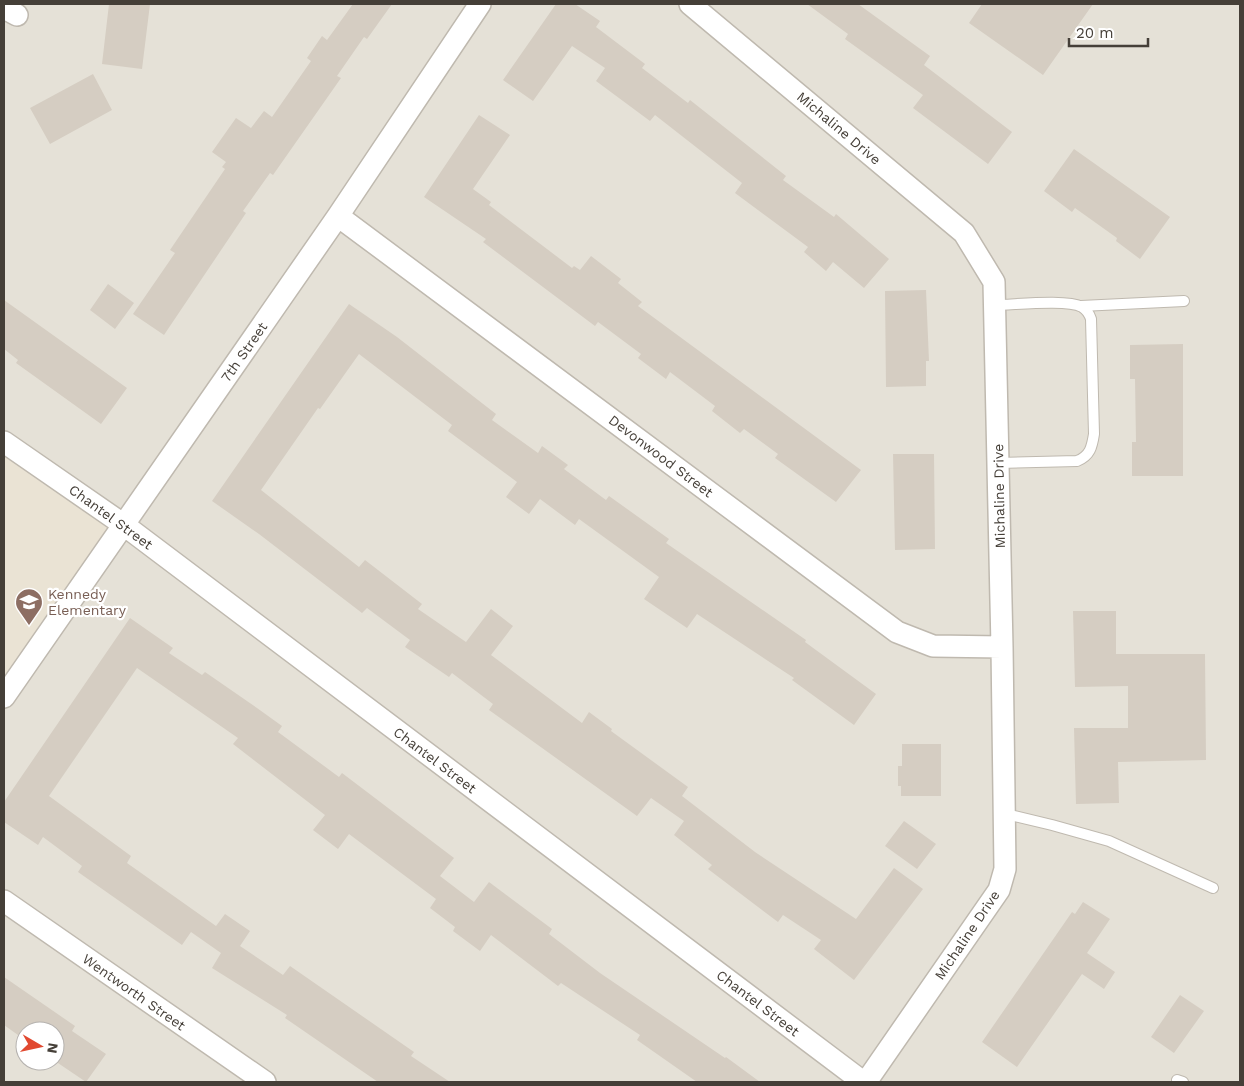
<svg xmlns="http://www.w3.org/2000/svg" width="1244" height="1086" viewBox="0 0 1244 1086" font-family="'Work Sans',sans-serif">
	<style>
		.residential { fill: #e5e1d7; fill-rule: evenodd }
		.education { fill: #eae3d4 }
		.building { fill: #d5cdc2 }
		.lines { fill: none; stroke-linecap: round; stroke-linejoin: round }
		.lane-casing { stroke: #bfb9af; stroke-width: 12 }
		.street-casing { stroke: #bfb9af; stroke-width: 24 }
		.lane { stroke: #fff; stroke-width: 10 }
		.street { stroke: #fff; stroke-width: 21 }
		.labels { text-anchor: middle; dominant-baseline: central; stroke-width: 4.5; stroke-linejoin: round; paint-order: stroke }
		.street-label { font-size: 14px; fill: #453f38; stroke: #fff }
		.education-label { font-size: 14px; fill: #785e54; stroke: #fff; text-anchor: start }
	</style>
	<rect width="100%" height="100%" fill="#f2efe8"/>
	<!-- residential -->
	<path class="residential" d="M4,4H1240V1082H4ZM25,1031H55V1061H25Z"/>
	<!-- education -->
	<path class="education" d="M4,442L124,525L4,697Z"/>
	<!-- building -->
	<path class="building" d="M109,4H150L142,69L102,64Z
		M353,4H392L367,39L364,37L337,76L341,78L273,175L270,173L243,211L246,213L164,335L133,314L175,253L170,250L225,169L222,167L226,162L212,152L236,118L251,128L264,111L272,117L311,61L307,58L322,36L327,40Z
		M556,4H575L600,21L596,27L645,64L642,68L688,103L690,100L786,176L783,180L834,217L836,214L889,259L864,288L833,262L826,271L804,252L808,247L735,193L742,183L655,115L650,121L596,81L605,68L572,46L533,101L503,80Z
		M807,4H858L930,56L924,65L1012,132L988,164L913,108L923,95L845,39L848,34Z
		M982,4H1093L1043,75L969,23Z
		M93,74L112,110L50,144L30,108Z
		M479,115L510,135L473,189L491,202L489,205L572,268L574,266L580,270L591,256L621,279L618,283L642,302L638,306L861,470L836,502L775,458L778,454L744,429L740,433L712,411L715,406L670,372L666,379L638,358L641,354L598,322L595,326L483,242L486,239L424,197Z
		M1074,149L1170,217L1140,259L1116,241L1117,238L1075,208L1072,212L1044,191Z
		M108,284L134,303L115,329L90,310Z
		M926,290L929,361H926V386L886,387L885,291Z
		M4,300L127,388L101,424L16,363L18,360L4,349Z
		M349,304L397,337L496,414L492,420L538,453L542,446L568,465L564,469L606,500L609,496L669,539L666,543L806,640L805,642L876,694L854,725L792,680L794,678L697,614L687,628L644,599L659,577L579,519L575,525L540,499L529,514L506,497L517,482L448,431L452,425L359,354L320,409L318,408L261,490L359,567L365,560L422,604L418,609L466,642L491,609L513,626L491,655L582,723L589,712L612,729L611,731L688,787L682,796L755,852L856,919L894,868L923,889L854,980L814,949L821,940L783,915L778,922L708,869L712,865L674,835L684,821L651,798L637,816L489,710L493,704L452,673L449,677L405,647L410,640L367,608L362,613L259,534L212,501Z
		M1183,344V476H1132V442H1136L1135,379H1130V345Z
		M893,454H934L935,549L895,550Z
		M1073,611H1116V654H1205L1206,760L1118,762L1119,803L1076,804L1074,728H1128V686L1075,687Z
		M130,618L173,648L169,653L202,675L205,672L257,708L282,726L278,732L339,777L342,773L454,858L440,876L474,902L489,882L552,929L549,934L600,973L725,1058L726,1057L760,1082H697L637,1040L640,1035L561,983L558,986L491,935L480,951L453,931L455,927L430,908L436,899L349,834L338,849L313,830L325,815L233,744L238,738L137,668L49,796L131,856L127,863L216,926L225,914L250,931L240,946L283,975L290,966L414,1052L411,1056L450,1082H378L285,1018L287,1015L212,968L221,953L191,932L182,945L78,872L82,866L43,837L38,845L4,822V802Z
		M902,744H941V796H901V786H898V766H902Z
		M904,821L936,844L917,869L885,846Z
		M1083,902L1110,919L1087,953L1115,972L1104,989L1082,974L1017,1067L982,1042L1072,912L1075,914Z
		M4,977L75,1026L72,1031L106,1054L86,1082L55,1061V1031H25V1040L4,1025Z
		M1180,995L1204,1011L1174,1053L1151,1037Z"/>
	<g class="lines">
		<!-- lane casing -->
		<g class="lane-casing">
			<path id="lane" d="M994,305C1014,305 1066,299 1082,307C1087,310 1089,313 1091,319L1094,434C1092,447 1090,456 1077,461L998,463
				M1081,306L1184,301
				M1006,814L1052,825L1109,841L1213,888
				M1177,1080L1183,1082"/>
		</g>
		<!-- street casing -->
		<g class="street-casing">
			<path id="street" d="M690,4L964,233L994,282L1002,647L1005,869L999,890L866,1082
				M4,8L17,15
				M338,216L897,632L933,646L1002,647
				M4,442L124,525L863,1082
				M4,697L338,216L480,4
				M4,901L265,1082"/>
		</g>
		<!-- lane -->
		<use href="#lane" class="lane"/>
		<!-- street -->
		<use href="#street" class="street"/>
	</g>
	<!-- icons -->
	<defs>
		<g id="school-pin" transform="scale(1.4375)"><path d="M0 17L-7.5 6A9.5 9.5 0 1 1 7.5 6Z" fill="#8d6e63" stroke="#fff"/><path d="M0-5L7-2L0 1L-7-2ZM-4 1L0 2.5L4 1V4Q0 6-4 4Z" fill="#fff"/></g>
	</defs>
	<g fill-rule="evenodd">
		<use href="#school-pin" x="29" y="602"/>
	</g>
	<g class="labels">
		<!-- street labels -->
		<g class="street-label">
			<text transform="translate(839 128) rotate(40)">Michaline Drive</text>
			<text transform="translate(244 352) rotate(-55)">7th Street</text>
			<text transform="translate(661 456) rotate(37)">Devonwood Street</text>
			<text transform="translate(999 496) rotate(-91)">Michaline Drive</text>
			<text transform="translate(111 517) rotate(36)">Chantel Street</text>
			<text transform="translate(435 760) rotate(37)">Chantel Street</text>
			<text transform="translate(967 935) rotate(-56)">Michaline Drive</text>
			<text transform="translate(134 992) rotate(35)">Wentworth Street</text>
			<text transform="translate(758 1003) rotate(37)">Chantel Street</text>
		</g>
		<!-- education labels -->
		<g class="education-label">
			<text x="48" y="594">Kennedy<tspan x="48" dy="16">Elementary</tspan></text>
		</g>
	</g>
	<!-- border -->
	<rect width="1244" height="1086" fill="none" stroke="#453f38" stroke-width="10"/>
	<!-- north arrow -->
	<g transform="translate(40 1046) rotate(99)"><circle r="24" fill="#ffffff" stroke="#b5b2af"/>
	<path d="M0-4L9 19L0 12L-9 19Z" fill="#e14930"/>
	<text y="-8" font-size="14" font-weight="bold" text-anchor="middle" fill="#453f38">N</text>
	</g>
	<!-- scale -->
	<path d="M1069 38v8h79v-8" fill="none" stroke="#453f38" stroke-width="2.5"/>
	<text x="1076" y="38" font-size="15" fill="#453f38" stroke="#ffffff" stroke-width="4" paint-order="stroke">20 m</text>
</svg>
